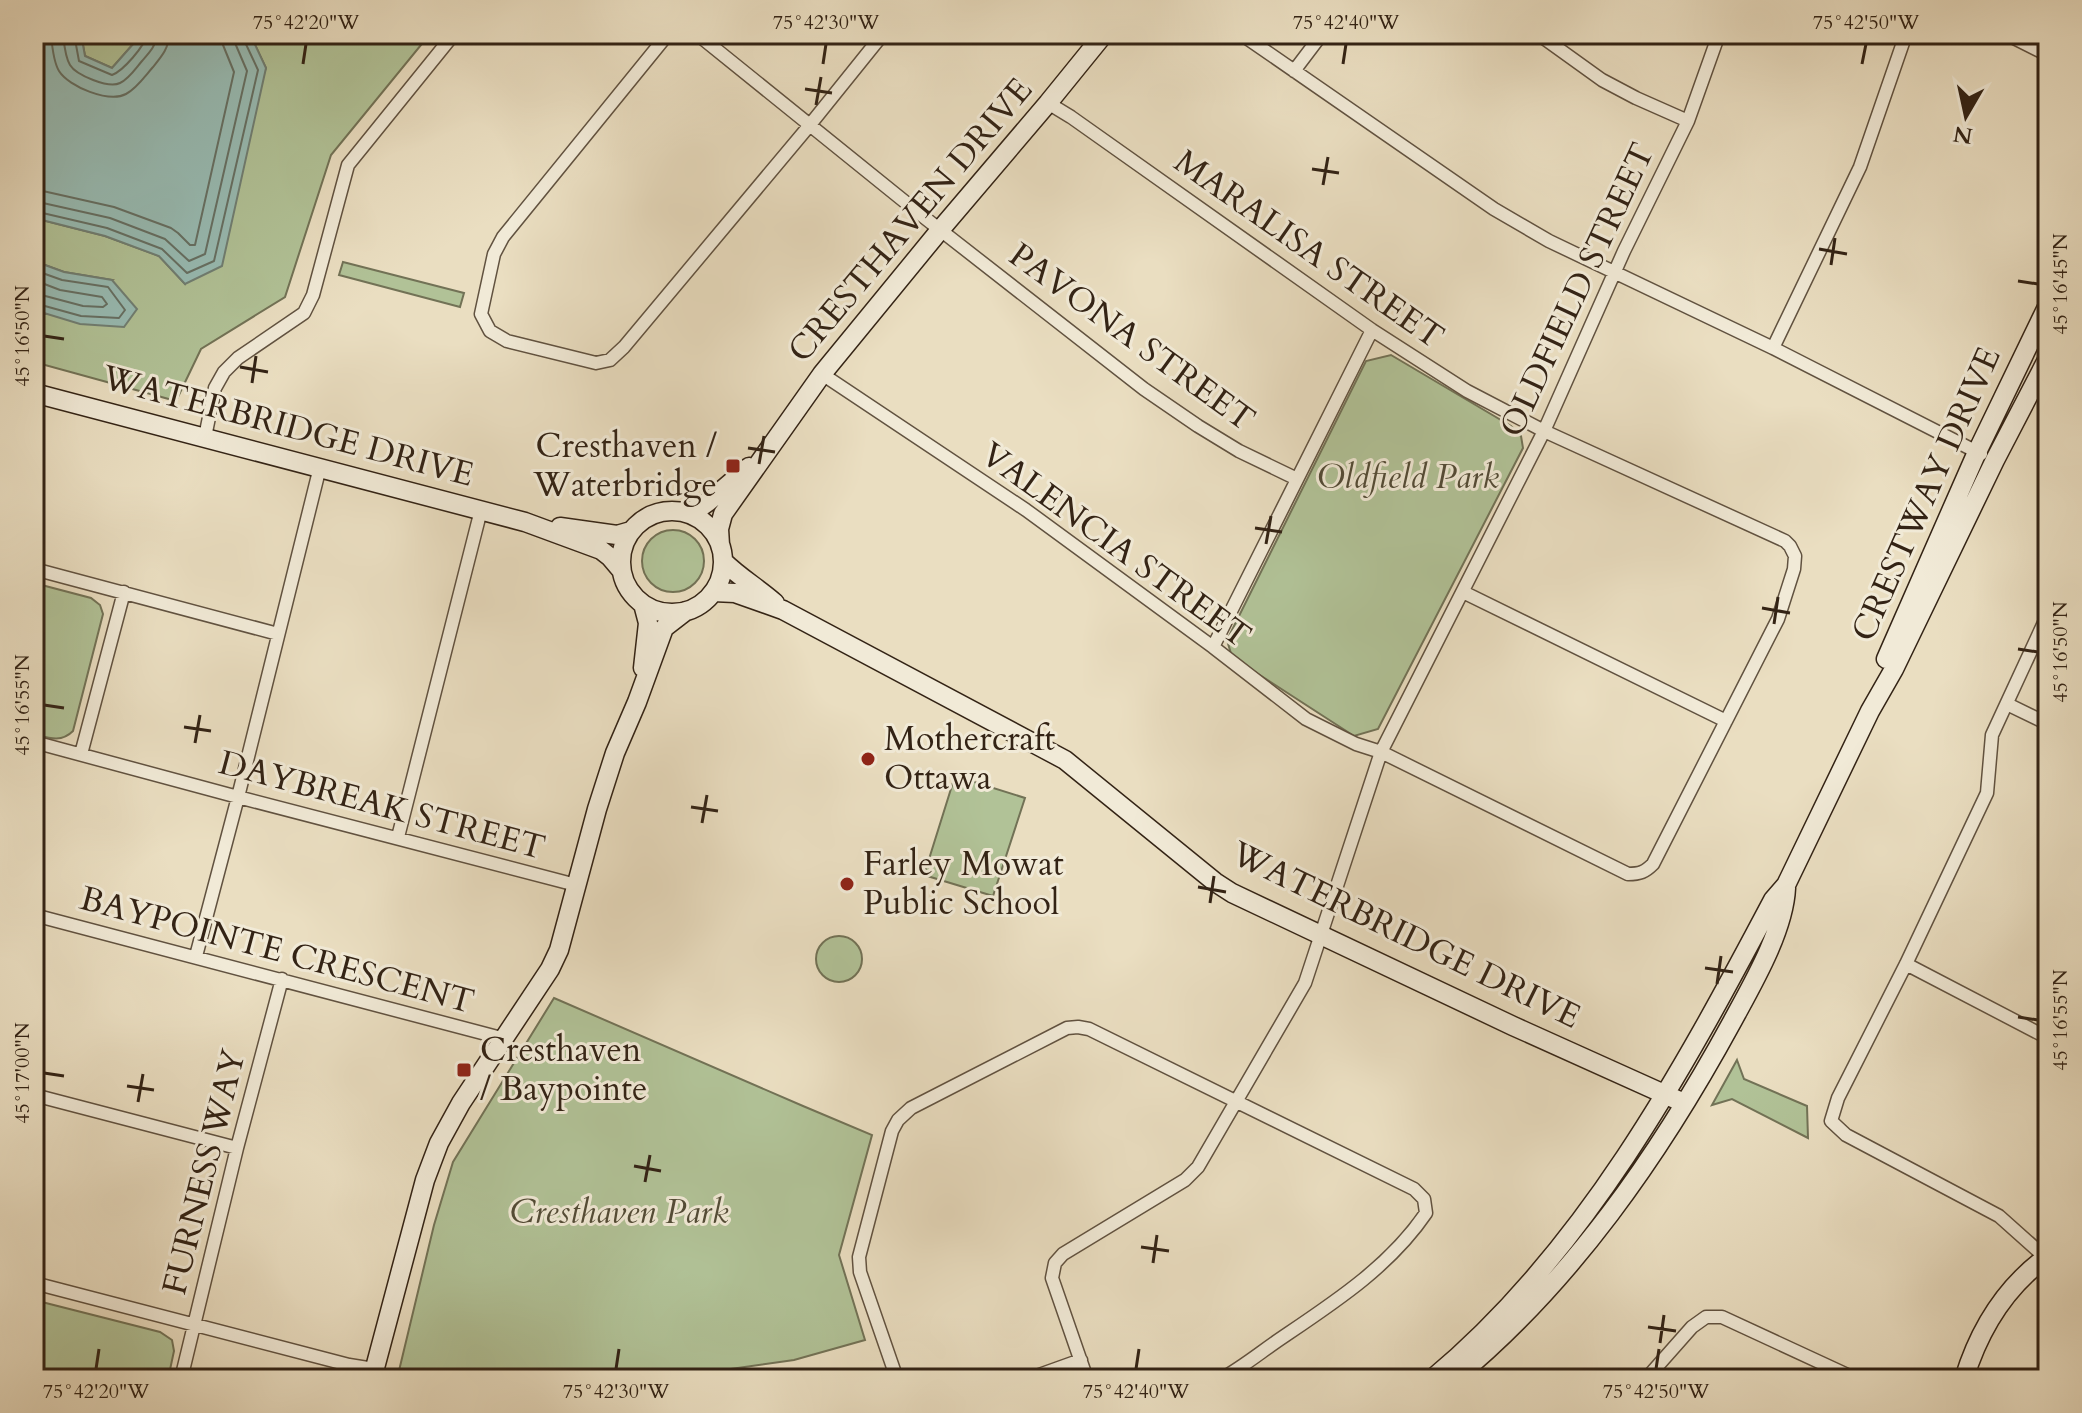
<svg xmlns="http://www.w3.org/2000/svg" width="2082" height="1413" viewBox="0 0 2082 1413" font-family="Cardo,serif">
	<style>
		.green { fill: #b1c297; stroke: #727256; stroke-width: 2 }
		.water { fill: #98bcb4; stroke: #707f74; stroke-width: 2 }
		.lines { fill: none; stroke-linecap: round; stroke-linejoin: round }
		.shore { stroke: #667064; stroke-width: 2 }
		.street-casing { stroke: #615240; stroke-width: 15 }
		.secondary-casing { stroke: #332315; stroke-width: 21 }
		.street { stroke: #f1ead7; stroke-width: 12 }
		.secondary { stroke: #f1ead7; stroke-width: 18 }
		.ticks { fill: none; stroke: #332315; stroke-width: 3 }
		.poi-dot { fill: #8f2418; stroke: #f1ead7; stroke-width: 3 }
		.labels { text-anchor: middle; dominant-baseline: central; stroke-width: 6; stroke-linejoin: round; paint-order: stroke }
		.street-label { font-size: 34px; fill: #332315; stroke: #f1ead7 }
		.poi-label { font-size: 34px; fill: #332315; stroke: #f1ead7; text-anchor: start }
		.park-label { font-size: 34px; font-style: italic; fill: #524b36; stroke: #f1ead7 }
		.neatline { fill: none; stroke: #332315; stroke-width: 3 }
		.ticks-label { font-size: 20px; text-anchor: middle; fill: #332315 }
	</style>
	<rect width="100%" height="100%" fill="#eadec1"/>
	<filter id="stains"><feTurbulence type="fractalNoise" baseFrequency=".0025" numOctaves="4"/><feColorMatrix values="0 0 0 0 .2 0 0 0 0 .09 0 0 0 0 .02 0 0 0 .5 -.17"/></filter>
	<radialGradient id="worn" r=".72"><stop offset=".6" stop-color="#630" stop-opacity="0"/><stop offset="1" stop-color="#630" stop-opacity=".3"/></radialGradient>
	<!-- green -->
	<path class="green" d="M81,34H142L112,68L85,56Z
		M250,34H430L331,155L285,297L201,349L176,401L34,362V310L46,314L112,280L64,272L34,261V218L105,236L159,256L185,284L266,68Z
		M343,262L464,293L460,307L339,275Z
		M1391,355L1511,426L1521,436L1523,448L1378,729L1354,736L1232,657L1227,640L1366,361Z
		M642 561a31 31 0 1 1 62 0a31 31 0 1 1-62 0Z
		M34,583L91,598L100,605L103,614L73,731C61,743 49,738 34,734Z
		M955,776L1025,798L993,896L924,875Z
		M816 959a23 23 0 1 1 46 0a23 23 0 1 1-46 0Z
		M554,998L803,1106L872,1135L839,1255L865,1340L794,1360L660,1379H397L434,1225L453,1162Z
		M1737,1060L1744,1079L1807,1106L1808,1138L1732,1099L1712,1105Z
		M34,1300L160,1332L172,1340L174,1351L168,1379H34Z"/>
	<!-- water -->
	<path class="water" d="M34,34H81L85,56L112,68L142,34H250L266,68L222,266L185,284L159,256L105,236L34,218Z
		M34,261L64,272L112,280L137,309L124,327L80,324L34,310Z"/>
	<g class="lines">
		<!-- shore -->
		<path class="shore" d="M51,34C52,45 53,61 59,71C69,87 109,103 126,94C137,88 145,76 153,67C162,56 169,48 169,34
			M63,34C64,43 65,57 70,65C76,75 109,89 120,83C129,79 136,68 142,61C150,52 156,46 157,34
			M74,34L79,61L112,75C123,71 145,46 147,34
			M34,189L114,207L171,228L178,233L190,245H195L234,72L223,45L222,34
			M34,201L110,218L165,239L189,261L205,254L247,71L235,43L234,34
			M34,211L107,228L162,249L187,273L214,261L258,70L244,40V34
			M34,270L62,280L108,287L125,310L119,318L81,316L34,303
			M34,280L60,290L102,297L107,304L103,307L83,306L34,293"/>
		<!-- street casing -->
		<g class="street-casing">
			<path id="street" d="M668,34L503,237L494,254L481,314L490,331L507,341L596,363L610,360L624,347L809,126L883,34
				M697,34L925,218L1144,389L1198,426L1239,451L1297,479
				M1241,34L1494,209L1549,241L1773,348L1981,454
				M1538,34L1602,80L1636,98L1688,121
				M2006,34L2048,55
				M1294,71L1322,34
				M1773,348L1860,167L1906,34
				M822,374L1026,510L1213,647L1306,719L1356,744L1381,752L1628,874C1640,874 1645,872 1653,864L1778,619L1794,569L1795,556L1790,546L1785,541L1544,431L1467,391L1372,330L1071,117L1048,103
				M205,437L215,388L224,372L238,358L304,313L313,295L348,165L454,34
				M34,569L278,634
				M1463,592L1726,721
				M1213,647L1372,330
				M2007,704L2048,724
				M34,742L238,797L576,885
				M81,754L124,592
				M398,837L481,510
				M34,915L505,1039
				M196,956L238,797L320,467
				M1906,964L2048,1038
				M34,1095L237,1148
				M2045,1257L1999,1216L1846,1135L1831,1121L1838,1098L1906,964L1987,793L1992,735L2048,614
				M34,1283L349,1365L374,1369
				M181,1379L237,1148L282,979
				M897,1379L860,1272L859,1257L892,1131L898,1120L911,1108L1067,1028L1078,1027L1089,1029L1414,1189L1424,1199L1426,1213C1390,1266 1335,1302 1283,1337C1262,1351 1243,1367 1221,1379
				M1028,1379L1081,1360
				M1087,1379L1052,1278L1055,1263L1063,1254L1185,1180L1198,1167L1305,983L1381,752L1544,431L1624,251L1688,121L1719,34
				M1646,1379L1692,1327L1706,1317H1722L1856,1379"/>
		</g>
		<!-- secondary casing -->
		<g class="secondary-casing">
			<path id="secondary" d="M34,393L525,522L601,550L610,557L621,570
				M621 562a51 51 0 1 1 102 0a51 51 0 1 1-102 0Z
				M686,512L701,507L708,502L749,467
				M560,527L617,535L631,531
				M720,545L719,529L723,514L822,374L940,230L1048,103L1104,34
				M723,561C739,577 758,588 775,603
				M713,592L735,593L783,610L1065,760L1215,882L1232,893L1513,1026L1684,1103
				M1886,659L1977,452L2048,305
				M643,668L648,623L643,604
				M372,1379L425,1180L439,1143L461,1103L550,969L559,950L597,809L615,753L637,702L664,628L686,611
				M1432,1379C1584,1253 1682,1072 1773,900L1786,885L1870,711L1894,669L1995,460L2048,358
				M1454,1379C1571,1283 1660,1154 1732,1022C1752,985 1784,931 1786,888
				M1964,1379C1979,1330 2006,1286 2048,1256"/>
		</g>
		<!-- street -->
		<use href="#street" class="street"/>
		<!-- secondary -->
		<use href="#secondary" class="secondary"/>
	</g>
	<!-- ticks -->
	<path class="ticks" d="M303,64L306,44M823,64L826,44M1343,64L1346,44M1862,64L1866,44M805,89L832,93M816,105L821,77M1312,169L1339,173M1323,185L1328,157M1819,249L1847,254M1831,265L1835,238M2018,281L2038,284M44,336L64,339M240,367L268,372M252,383L256,356M748,448L775,452M759,464L764,436M1255,528L1282,532M1266,544L1271,516M1762,608L1790,613M1774,624L1778,597M2018,649L2038,652M44,705L64,708M184,727L211,731M195,743L200,715M691,807L718,811M702,823L707,795M1198,887L1226,892M1210,903L1214,876M1705,968L1733,972M1717,984L1721,956M2018,1017L2038,1020M44,1073L64,1076M127,1086L154,1090M138,1102L143,1074M634,1166L661,1171M645,1182L650,1155M1141,1247L1169,1251M1153,1263L1157,1235M1648,1327L1676,1331M1660,1343L1664,1315M96,1369L99,1349M616,1369L619,1349M1136,1369L1139,1349M1656,1369L1659,1349"/>
	<!-- markers -->
	<g class="poi-dot">
		<rect x="725" y="458" width="16" height="16" rx="4"/>
		<circle cx="868" cy="759" r="8"/>
		<circle cx="847" cy="884" r="8"/>
		<rect x="456" y="1062" width="16" height="16" rx="4"/>
	</g>
	<g class="labels">
		<!-- street labels -->
		<g class="street-label">
			<text transform="translate(910 220) rotate(-50)">CRESTHAVEN DRIVE</text>
			<text transform="translate(1309 249) rotate(35)">MARALISA STREET</text>
			<text transform="translate(1577 290) rotate(-65)">OLDFIELD STREET</text>
			<text transform="translate(1132 337) rotate(36)">PAVONA STREET</text>
			<text transform="translate(288 426) rotate(15)">WATERBRIDGE DRIVE</text>
			<text transform="translate(1926 494) rotate(-66)">CRESTWAY DRIVE</text>
			<text transform="translate(1116 545) rotate(36)">VALENCIA STREET</text>
			<text transform="translate(382 805) rotate(15)">DAYBREAK STREET</text>
			<text transform="translate(1406 935) rotate(26)">WATERBRIDGE DRIVE</text>
			<text transform="translate(277 950) rotate(15)">BAYPOINTE CRESCENT</text>
			<text transform="translate(204 1172) rotate(-76)">FURNESS WAY</text>
		</g>
		<!-- poi labels -->
		<g class="poi-label">
			<text x="717" y="446" text-anchor="end">Cresthaven /<tspan x="717" dy="39">Waterbridge</tspan></text>
			<text x="884" y="739">Mothercraft<tspan x="884" dy="39">Ottawa</tspan></text>
			<text x="863" y="864">Farley Mowat<tspan x="863" dy="39">Public School</tspan></text>
			<text x="480" y="1050">Cresthaven<tspan x="480" dy="39">/ Baypointe</tspan></text>
		</g>
		<!-- park labels -->
		<g class="park-label">
			<text x="1408" y="477">Oldfield Park</text>
			<text x="619" y="1212">Cresthaven Park</text>
		</g>
	</g>
	<!-- margin -->
	<rect width="2082" height="1413" fill="none" stroke="#eadec1" stroke-width="88"/>
	<!-- north arrow -->
	<g transform="translate(1966 116) rotate(189)" stroke="#f1ead7" stroke-width="6" paint-order="stroke">
	<path d="M0-6L14 30L0 20L-14 30Z" fill="#332315"/>
	<text y="-12" font-size="22" font-weight="bold" text-anchor="middle" fill="#332315">N</text>
	</g>
	<rect x="44" y="44" width="1994" height="1325" class="neatline"/>
	<g class="ticks-label">
		<text x="306" y="29">75°42'20"W</text>
		<text x="826" y="29">75°42'30"W</text>
		<text x="1346" y="29">75°42'40"W</text>
		<text x="1866" y="29">75°42'50"W</text>
		<text transform="translate(2060 284) rotate(-90)" y="7">45°16'45"N</text>
		<text transform="translate(22 336) rotate(-90)" y="7">45°16'50"N</text>
		<text transform="translate(2060 652) rotate(-90)" y="7">45°16'50"N</text>
		<text transform="translate(22 705) rotate(-90)" y="7">45°16'55"N</text>
		<text transform="translate(2060 1020) rotate(-90)" y="7">45°16'55"N</text>
		<text transform="translate(22 1073) rotate(-90)" y="7">45°17'00"N</text>
		<text x="96" y="1398">75°42'20"W</text>
		<text x="616" y="1398">75°42'30"W</text>
		<text x="1136" y="1398">75°42'40"W</text>
		<text x="1656" y="1398">75°42'50"W</text>
	</g>
	<rect width="100%" height="100%" filter="url(#stains)"/>
	<rect width="100%" height="100%" fill="url(#worn)"/>
</svg>
